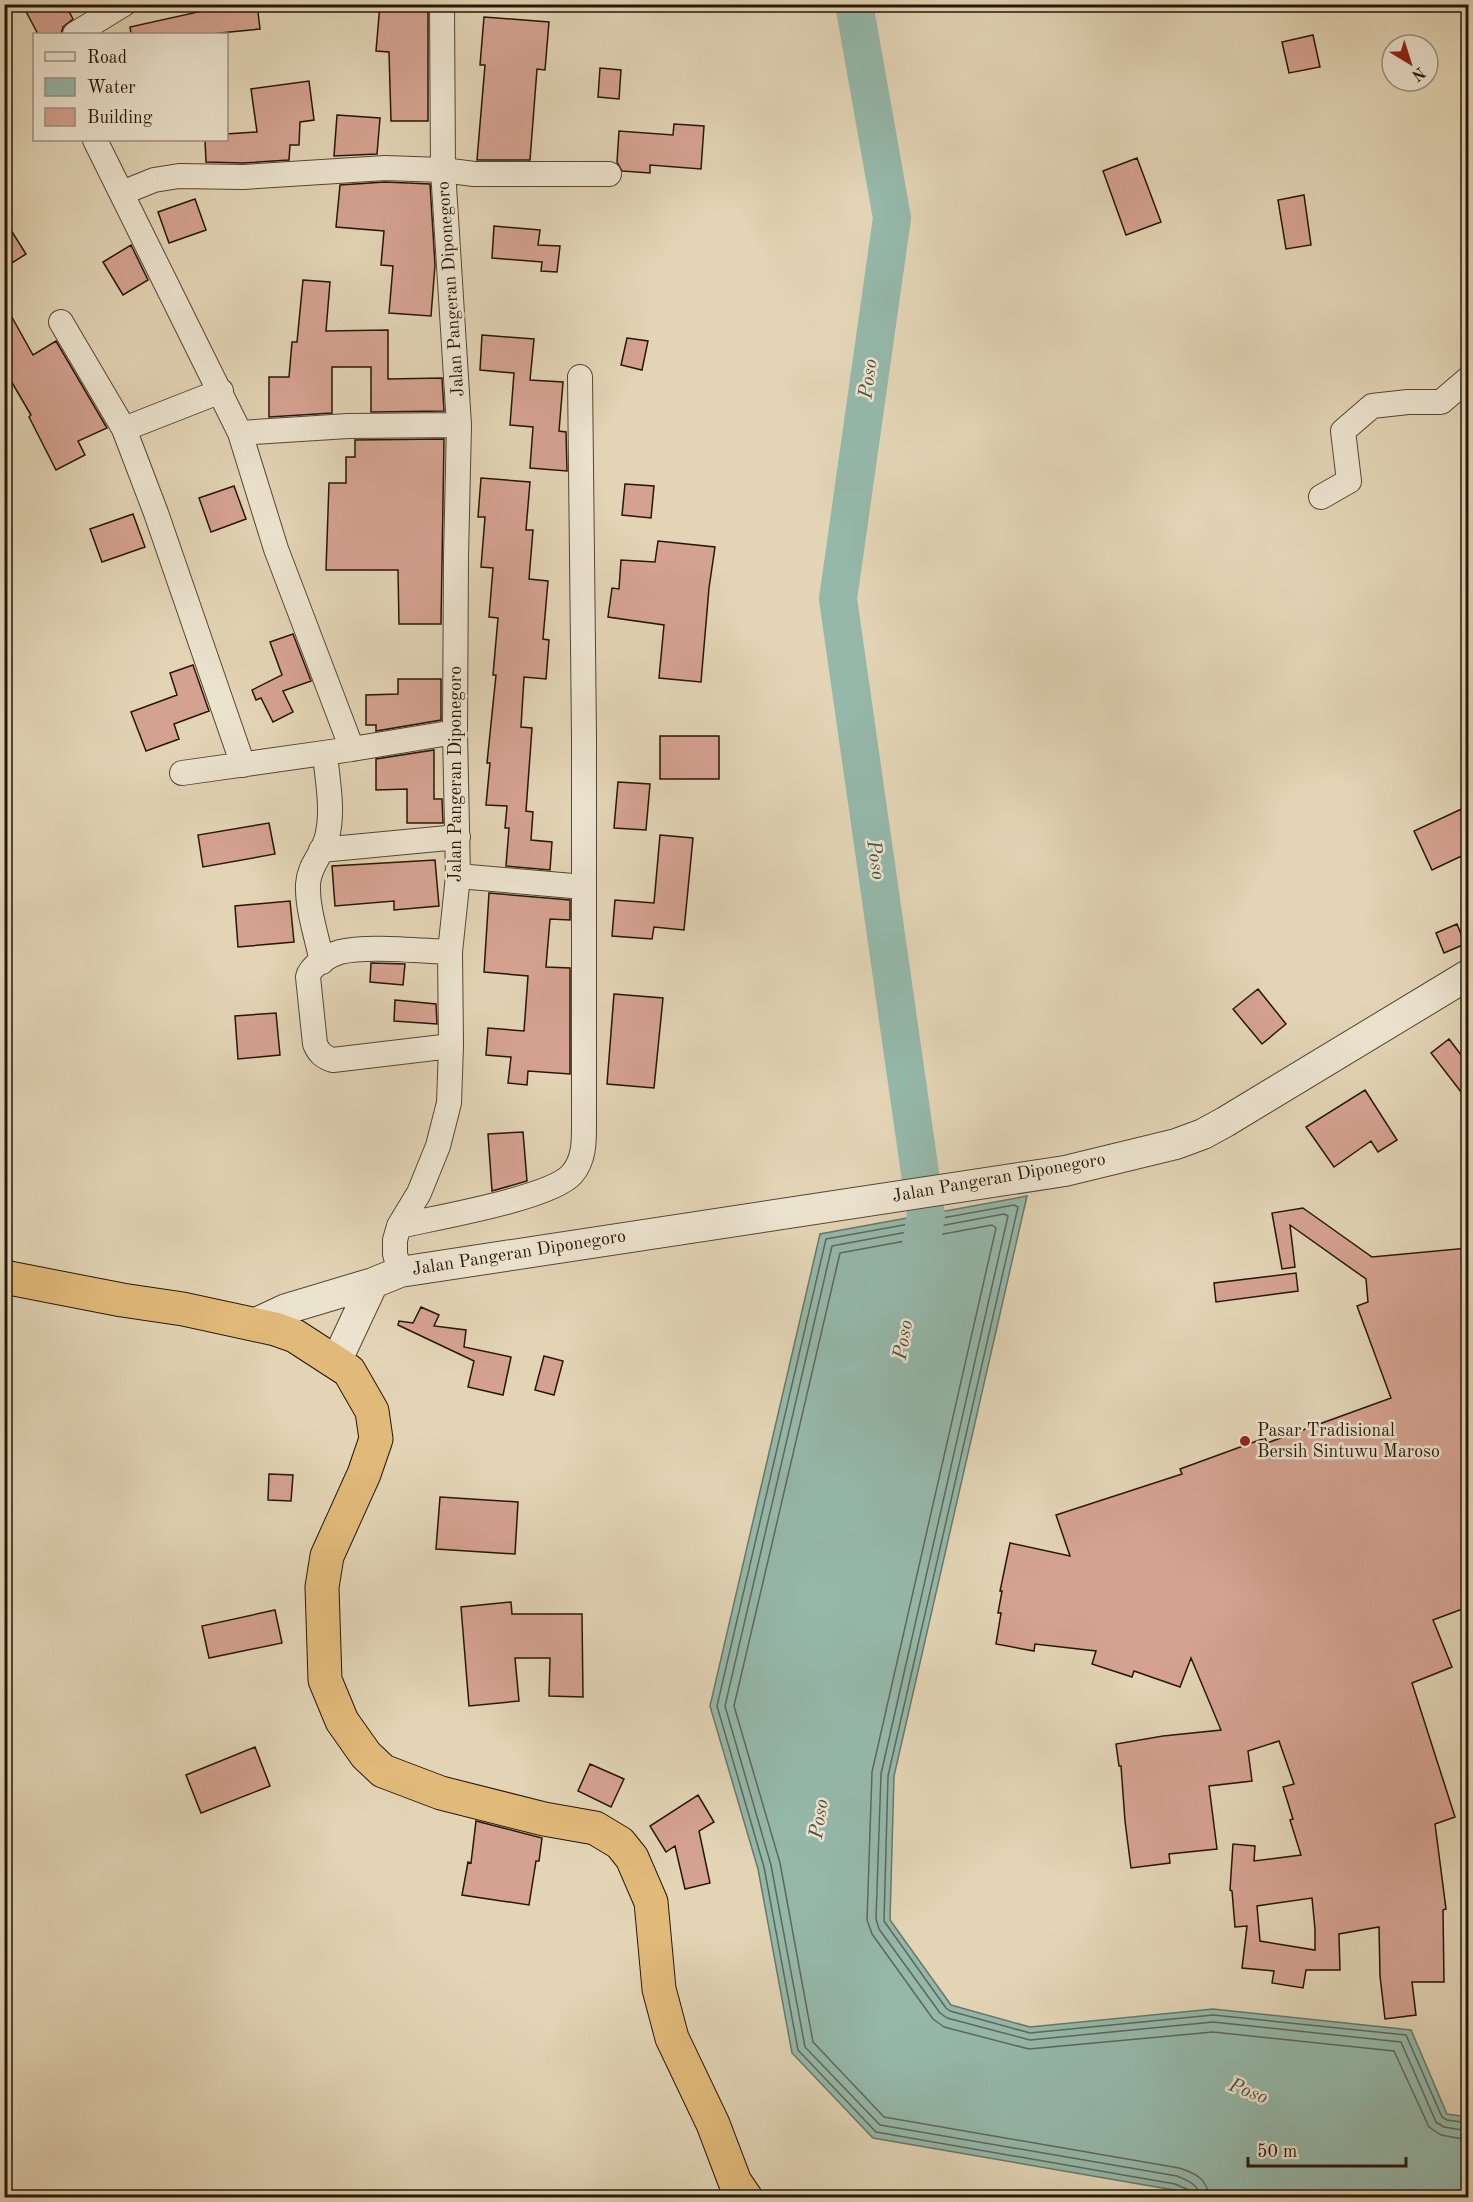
<svg xmlns="http://www.w3.org/2000/svg" width="1473" height="2202" viewBox="0 0 1473 2202" font-family="'Old Standard TT',serif">
	<style>
		.water { fill: #95b8aa; stroke: #697869; stroke-width: 1.5 }
		.lines { fill: none; stroke-linecap: round; stroke-linejoin: round }
		.shore { stroke: #5e6858; stroke-width: 1.5 }
		.river { stroke: #95b8aa; stroke-width: 38 }
		.building { fill: #d5a291; stroke: #261707; stroke-width: 1.5; fill-rule: evenodd }
		.minor-casing { stroke: #554632; stroke-width: 26 }
		.tertiary-casing { stroke: #554632; stroke-width: 32 }
		.trunk-casing { stroke: #261707; stroke-width: 35 }
		.minor { stroke: #ece3cf; stroke-width: 24 }
		.tertiary { stroke: #ece3cf; stroke-width: 30 }
		.trunk { stroke: #e1ba7a; stroke-width: 33 }
		.poi-dot { fill: #8f2418; stroke: #ece3cf; stroke-width: 2 }
		.labels { text-anchor: middle; dominant-baseline: central; stroke-width: 5; stroke-linejoin: round; paint-order: stroke }
		.street-label { font-size: 18px; fill: #261707; stroke: #ece3cf }
		.poi-label { font-size: 18px; fill: #261707; stroke: #ece3cf; text-anchor: start }
		.water-label { font-size: 20px; font-style: italic; fill: #4d4f40; stroke: #ece3cf }
	</style>
	<rect width="100%" height="100%" fill="#e2d4b5"/>
	<filter id="stains"><feTurbulence type="fractalNoise" baseFrequency=".00333" numOctaves="4"/><feColorMatrix values="0 0 0 0 .2 0 0 0 0 .09 0 0 0 0 .02 0 0 0 .5 -.17"/></filter>
	<radialGradient id="worn" r=".72"><stop offset=".6" stop-color="#630" stop-opacity="0"/><stop offset="1" stop-color="#630" stop-opacity=".3"/></radialGradient>
	<!-- water -->
	<path class="water" d="M1027,1196L894,1776L890,1920L951,2005L1030,2027L1213,2009L1411,2030L1447,2114L1468,2117V2197H1192L1174,2190L873,2138L792,2053L758,1869L710,1706L820,1234Z"/>
	<g class="lines">
		<!-- shore -->
		<path class="shore" d="M1192,2198L1189,2190L1175,2184L876,2132L798,2050L764,1867L717,1706L826,1239L1014,1205L1018,1207L888,1776L884,1921L946,2008L950,2011L1030,2033L1213,2015L1406,2035L1442,2117L1447,2120L1468,2123
			M1200,2198C1199,2184 1188,2181 1177,2176L880,2125L805,2047L771,1865L725,1706L832,1246L1004,1214L1008,1216L881,1774L876,1919L879,1929L940,2013L947,2018L1030,2040L1213,2022L1401,2042L1436,2122L1444,2127L1468,2131
			M1209,2198C1208,2179 1195,2173 1179,2168L884,2117L813,2042L780,1863L734,1706L840,1253L992,1225L996,1228L872,1772L867,1920L872,1934L933,2019L944,2027L1029,2049L1213,2032L1394,2051L1429,2127L1441,2135L1468,2140"/>
		<!-- river -->
		<path class="river" d="M854,4L892,218L838,599L926,1215L918,1264"/>
	</g>
	<!-- building -->
	<path class="building" d="M22,4H65L73,19L63,27L61,34H38Z
		M197,4H257L260,29L209,34H131L130,27L198,12Z
		M380,4H428V121H391L389,52L376,51Z
		M484,17L549,22L545,70L537,69L530,160H477L485,65H480Z
		M1313,35L1320,67L1289,73L1282,42Z
		M600,68L621,70L619,99L598,97Z
		M309,81L314,120L300,122L299,145H290L289,160L243,163L206,162L205,140H226V134L257,132L251,89Z
		M337,115L380,118L377,154L334,156Z
		M674,124L704,126L701,169L650,165V173L622,171L617,162L619,131L673,135Z
		M1137,158L1161,222L1126,235L1103,171Z
		M385,182L430,184L435,265L431,316L389,313L393,266L381,265L384,231L336,227L340,185Z
		M1304,195L1311,245L1286,249L1278,200Z
		M195,199L206,230L169,243L158,212Z
		M4,219L26,254L4,268Z
		M494,226L540,230L538,245L560,246L557,272L541,271L542,262L492,258Z
		M131,245L148,280L123,295L103,262Z
		M303,280L330,282L326,331L388,330V379L442,378L444,411L371,412V367H332V413L269,417V377H289L292,342H297Z
		M4,303L33,355L56,341L107,428L78,441L85,455L56,470L29,417L31,415L4,369Z
		M482,335L534,339L530,380L563,382L559,431L566,432L567,471L530,468L533,427L510,425L514,373L480,370Z
		M627,338L648,341L642,370L621,365Z
		M444,439L441,624H399L398,570H326L329,483H346V457H355V440Z
		M481,478L530,482L526,530H533L529,579L548,581L543,639L549,640L546,679L524,677L521,727L532,728L526,811L533,812L531,840L552,842L550,870L506,866L509,828H505L507,806L486,805L490,763H487L496,675H493L498,618L489,617L493,568L481,567L485,517H478Z
		M625,484L654,486L651,518L622,515Z
		M234,486L246,519L211,532L199,498Z
		M133,514L145,547L102,562L90,529Z
		M658,541L715,547L709,588L701,682L659,678L664,625L608,617L612,588L619,589L621,560L655,562Z
		M293,634L311,681L283,691L293,712L273,722L261,698L256,700L252,690L282,675L270,642Z
		M193,665L209,711L174,724L179,739L146,751L131,712L177,695L170,673Z
		M398,679H441V720L376,731V725H366V695L398,694Z
		M660,736H719V779H660Z
		M434,750V799H442L443,823H407V789L376,790V759Z
		M618,782L650,784L646,830L614,828Z
		M1468,806V853L1432,870L1414,831Z
		M269,823L275,854L203,867L198,835Z
		M660,835L693,838L684,930L654,927L652,939L612,936L615,900L654,903Z
		M435,860L439,906L394,910V901L335,906L332,866Z
		M489,893L570,900V920L550,919L546,967L570,968V1074L528,1071L527,1085L508,1083L511,1057L486,1055L488,1028L524,1031L528,976L484,972Z
		M290,901L294,942L238,947L235,906Z
		M1457,924L1465,944L1444,953L1436,933Z
		M371,963L405,964L403,985L370,982Z
		M1258,989L1286,1024L1262,1044L1233,1009Z
		M614,994L663,998L654,1088L607,1084Z
		M395,1000L436,1004L437,1024L394,1021Z
		M276,1013L280,1055L238,1059L235,1016Z
		M1449,1039L1468,1064V1101L1431,1053Z
		M1365,1090L1397,1140L1378,1152L1371,1141L1334,1167L1306,1127Z
		M523,1132L527,1181L492,1191L488,1134Z
		M1303,1208L1372,1257L1468,1248V1607L1433,1620L1452,1667L1412,1683L1455,1817L1435,1824L1446,1909L1443,1910L1444,1982H1412L1416,2015L1385,2019L1380,1976L1379,1927L1339,1934L1340,1970H1306L1303,1988L1272,1983L1274,1971L1242,1968L1247,1926L1235,1927L1232,1891L1230,1890L1233,1844L1255,1846L1254,1861L1301,1855L1290,1820L1293,1819L1283,1787L1294,1784L1279,1741L1248,1751L1252,1781L1209,1786L1217,1849L1169,1854L1170,1863L1131,1868L1125,1821L1121,1766H1119L1116,1744L1163,1736L1221,1730L1191,1658L1180,1687L1134,1671L1132,1677L1092,1664L1096,1651L1035,1644L1034,1651L996,1644L1001,1613H998L1002,1591H1000L1010,1543L1070,1556L1056,1515L1182,1474L1180,1469L1265,1438L1267,1443L1391,1398L1357,1306L1368,1302L1366,1279L1290,1225L1295,1267L1282,1269L1272,1213ZM1312,1898L1315,1929V1950L1260,1941L1257,1906Z
		M1296,1273L1298,1291L1216,1302L1214,1283Z
		M421,1307L439,1315L434,1326L466,1330L464,1347L511,1357L503,1395L468,1387L474,1361L398,1325L399,1321L413,1323Z
		M544,1356L563,1361L554,1395L535,1390Z
		M269,1474L293,1475L291,1501L268,1500Z
		M440,1497L518,1502L515,1554L436,1549Z
		M511,1602L512,1614H582L583,1697L549,1696L550,1658H515L519,1701L469,1706L461,1607Z
		M275,1610L282,1643L209,1658L202,1626Z
		M255,1747L270,1786L201,1813L186,1775Z
		M590,1764L624,1779L611,1807L578,1791Z
		M698,1795L714,1822L699,1831L710,1883L685,1889L675,1846L666,1852L650,1826Z
		M476,1821L542,1838L539,1861H536L529,1905L462,1895L468,1862L471,1863Z"/>
	<g class="lines">
		<!-- minor casing -->
		<g class="minor-casing">
			<path id="minor" d="M75,34L124,4
				M95,140L240,433L276,549L352,749
				M122,193L154,180L179,176L243,177L385,168L443,170L474,174H609
				M61,322L124,429L156,513L243,765
				M124,429L221,391
				M240,433L348,426L459,425
				M1321,497L1349,481L1343,431L1372,406L1408,402H1441L1468,379
				M182,773L352,749L455,732
				M321,850L458,837
				M458,876L584,887
				M450,952C422,951 365,945 340,952C329,955 310,966 308,977L315,1044C319,1053 323,1057 333,1060L451,1046
				M322,962C317,937 307,909 308,884C309,865 323,854 327,837C334,810 327,779 325,753
				M399,1226C434,1218 552,1198 572,1174C585,1159 584,1140 584,1121V736L580,377
				M400,1272L395,1254V1240L399,1226L419,1193L438,1146L449,1103L451,1046L450,952L458,876L455,732L456,557L459,425L443,170L442,4"/>
		</g>
		<!-- tertiary casing -->
		<g class="tertiary-casing">
			<path id="tertiary" d="M254,1324L286,1309L373,1283L400,1272L1065,1171L1176,1144L1203,1134L1225,1122L1468,975
				M336,1362L373,1283"/>
		</g>
		<!-- trunk casing -->
		<g class="trunk-casing">
			<path id="trunk" d="M4,1277L122,1300L183,1309L275,1329L295,1336L349,1371L372,1411L376,1439L364,1474L327,1556L322,1587L325,1680L342,1721L366,1755L383,1771L441,1793L544,1819L595,1828L620,1843L632,1858L651,1902L659,1989L672,2038L713,2124L735,2182L746,2198"/>
		</g>
		<!-- minor -->
		<use href="#minor" class="minor"/>
		<!-- tertiary -->
		<use href="#tertiary" class="tertiary"/>
		<!-- trunk -->
		<use href="#trunk" class="trunk"/>
	</g>
	<!-- markers -->
	<circle class="poi-dot" cx="1245" cy="1441" r="6"/>
	<g class="labels">
		<!-- street labels -->
		<g class="street-label">
			<text transform="translate(451 289) rotate(-94)">Jalan Pangeran Diponegoro</text>
			<text transform="translate(456 774) rotate(-90)">Jalan Pangeran Diponegoro</text>
			<text transform="translate(999 1178) rotate(-10)">Jalan Pangeran Diponegoro</text>
			<text transform="translate(519 1253) rotate(-9)">Jalan Pangeran Diponegoro</text>
		</g>
		<!-- poi labels -->
		<g class="poi-label">
			<text x="1257" y="1431">Pasar Tradisional<tspan x="1257" dy="21">Bersih Sintuwu Maroso</tspan></text>
		</g>
		<!-- water labels -->
		<g class="water-label">
			<text transform="translate(869 379) rotate(-82)">Poso</text>
			<text transform="translate(875 860) rotate(82)">Poso</text>
			<text transform="translate(904 1340) rotate(-80)">Poso</text>
			<text transform="translate(820 1819) rotate(-81)">Poso</text>
			<text transform="translate(1248 2092) rotate(21)">Poso</text>
		</g>
	</g>
	<!-- margin -->
	<rect width="1473" height="2202" fill="none" stroke="#e2d4b5" stroke-width="24"/>
	<rect x="6" y="6" width="1461" height="2190" fill="none" stroke="#261707" stroke-width="3"/>
	<rect x="12" y="12" width="1449" height="2178" fill="none" stroke="#261707" stroke-width="1.5"/>
	<!-- legend -->
	<rect x="33" y="33" width="195" height="108" fill="#ece3cf" stroke="#9d917f" stroke-width="1.5"/>
	<rect x="45" y="52" width="30" height="9" fill="#ece3cf" stroke="#9d917f" stroke-width="1.5"/>
	<text x="87" y="63" font-size="18" fill="#261707">Road</text>
	<rect x="45" y="78" width="30" height="18" fill="#95b8aa" stroke="#9d917f" stroke-width="1.5"/>
	<text x="87" y="93" font-size="18" fill="#261707">Water</text>
	<rect x="45" y="108" width="30" height="18" fill="#d5a291" stroke="#9d917f" stroke-width="1.5"/>
	<text x="87" y="123" font-size="18" fill="#261707">Building</text>
	<!-- north arrow -->
	<g transform="translate(1410 63) rotate(142)"><circle r="28" fill="#ece3cf" stroke="#9d917f" stroke-width="1.5"/>
	<path d="M0-4.5L10 22L0 15L-10 22Z" fill="#8f2418"/>
	<text y="-9" font-size="16" font-weight="bold" text-anchor="middle" fill="#261707">N</text>
	</g>
	<!-- scale -->
	<path d="M1248 2157v9h158v-9" fill="none" stroke="#261707" stroke-width="3"/>
	<text x="1257" y="2157" font-size="18" fill="#261707" stroke="#ece3cf" stroke-width="4.5" paint-order="stroke">50 m</text>
	<rect width="100%" height="100%" filter="url(#stains)"/>
	<rect width="100%" height="100%" fill="url(#worn)"/>
</svg>
